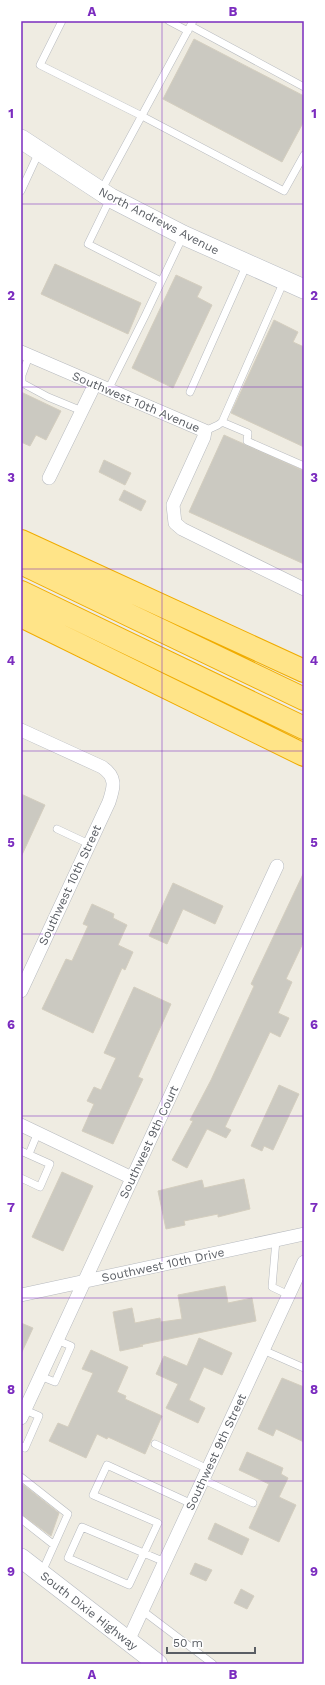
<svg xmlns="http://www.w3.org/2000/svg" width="325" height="1685" viewBox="0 0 325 1685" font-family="'Work Sans',sans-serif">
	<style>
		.building { fill: #cbc9c1; stroke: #d4cebf }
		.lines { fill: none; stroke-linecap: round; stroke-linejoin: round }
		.lane-casing { stroke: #b7babf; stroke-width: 8 }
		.street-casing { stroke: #b7babf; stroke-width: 14 }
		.secondary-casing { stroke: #b7bbc2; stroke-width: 20 }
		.highway-casing { stroke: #f0ac00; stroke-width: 24 }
		.lane { stroke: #fff; stroke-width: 7 }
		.street { stroke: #fff; stroke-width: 13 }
		.secondary { stroke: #fff; stroke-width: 19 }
		.highway { stroke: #ffe488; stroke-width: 22 }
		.grid { fill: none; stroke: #7b2cbf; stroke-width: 1; stroke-opacity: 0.55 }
		.labels { text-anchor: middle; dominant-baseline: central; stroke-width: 3; stroke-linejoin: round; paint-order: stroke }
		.street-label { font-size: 12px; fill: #5a5e64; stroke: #fff }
		.neatline { fill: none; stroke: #7b2cbf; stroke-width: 1.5 }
		.grid-label { font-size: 13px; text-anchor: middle; font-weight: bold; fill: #7b2cbf }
	</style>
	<rect width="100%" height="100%" fill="#efece2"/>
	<!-- building -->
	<path class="building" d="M194,39L304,96V121L282,162L163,99Z
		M55,264L141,303L128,334L41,294Z
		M176,275L202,287L197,297L212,305L173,388L132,368Z
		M274,320L298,332L293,342L304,347V447L231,413Z
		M21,392L61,411L46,440L36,435L30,446L21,442Z
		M224,435L304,471V564L189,512Z
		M104,460L131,473L125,485L99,472Z
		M124,490L146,501L141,511L119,500Z
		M21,794L45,805L21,857Z
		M304,872V941L286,979L292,982L278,1013L289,1018L280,1037L270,1032L225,1127L231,1130L226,1138L207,1129L187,1168L172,1160L193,1121L190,1120L211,1080L254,986L251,984Z
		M173,883L223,906L215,924L183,909L167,944L149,936Z
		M92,904L114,914L113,918L127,925L118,945L133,952L125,970L122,968L93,1033L42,1009L66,959L72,961L88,926L83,924Z
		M134,987L171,1004L138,1077L143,1079L113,1144L82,1131L94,1104L87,1101L94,1087L101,1090L116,1058L104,1053Z
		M279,1085L299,1094L273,1150L264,1146L262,1151L251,1146Z
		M62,1172L93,1186L63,1251L32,1237Z
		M244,1179L250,1209L218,1217V1214L184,1221L185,1225L166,1229L158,1191L202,1180L204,1188Z
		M225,1286L228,1303L252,1298L256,1321L140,1345L143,1346L120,1351L113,1312L132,1308L135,1323L160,1318L161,1322L182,1319L178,1295Z
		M21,1323L33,1328L21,1354Z
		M199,1338L232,1353L222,1375L204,1367L189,1400L205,1408L198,1423L166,1408L178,1384L156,1374L164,1356L187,1366Z
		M91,1350L128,1367L117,1392L126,1396L125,1399L162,1416L145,1454L108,1437L107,1439L97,1434L86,1458L49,1441L58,1423L68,1427L79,1403L93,1373L82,1369Z
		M282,1378L304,1387V1442L276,1429L273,1436L258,1429Z
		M247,1452L283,1468L281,1474L288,1478L279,1497L296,1505L279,1542L249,1528L269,1484L239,1470Z
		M21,1483L59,1513L51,1536L21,1514Z
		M215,1523L249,1539L242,1555L208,1539Z
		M195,1563L212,1570L206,1581L190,1574Z
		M241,1589L254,1596L247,1609L234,1603Z"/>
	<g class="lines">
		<!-- lane casing -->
		<g class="lane-casing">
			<path id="lane" d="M62,21L40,65L142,116L284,191L304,155
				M169,21L188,31
				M191,26L304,87
				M21,191L39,152
				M101,191L193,21
				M110,199L88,244L161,281
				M29,356L22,375V383L48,397L82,411
				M108,390L145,316L183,236
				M190,392L247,264
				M222,422L284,281
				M205,431L218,425L222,422L248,433L247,441L304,466
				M57,829L89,844
				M21,1151L50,1164L40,1187L21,1178
				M29,1154L38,1132
				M276,1240L272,1287L289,1295
				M263,1350L304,1368
				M40,1376L55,1382L71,1346L57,1340
				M155,1444L208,1469
				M21,1446L25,1448L39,1416L25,1410
				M21,1477L68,1514L42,1572
				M204,1480L253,1503
				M21,1519L54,1545
				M165,1562L82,1527L68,1558L129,1585L158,1523L93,1495L107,1465L192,1504
				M143,1611L213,1664"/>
		</g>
		<!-- street casing -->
		<g class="street-casing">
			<path id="street" d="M21,352L205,431L204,437L173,505L175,523L182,529L304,589
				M49,478L95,384
				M21,730L102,767C117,777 114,787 109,802L21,991
				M21,1125L132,1178
				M21,1295L304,1234
				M21,1418L277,866
				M128,1641L304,1262"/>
		</g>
		<!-- secondary casing -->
		<g class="secondary-casing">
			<path id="secondary" d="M21,139L111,198L183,235L304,289
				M21,1558L158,1664"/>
		</g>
		<!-- highway casing -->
		<g class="highway-casing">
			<path id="highway" d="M21,541L304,671
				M21,563L304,699
				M21,592L304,728
				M21,616L304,755"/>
		</g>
		<!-- lane -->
		<use href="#lane" class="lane"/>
		<!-- street -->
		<use href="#street" class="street"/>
		<!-- secondary -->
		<use href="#secondary" class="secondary"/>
		<!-- highway -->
		<use href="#highway" class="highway"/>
	</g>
	<!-- grid -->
	<path class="grid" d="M162,21V1664M21,204H304M21,387H304M21,569H304M21,751H304M21,934H304M21,1116H304M21,1298H304M21,1481H304"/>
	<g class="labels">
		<!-- street labels -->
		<g class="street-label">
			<text transform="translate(159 221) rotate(27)">North Andrews Avenue</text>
			<text transform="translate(136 402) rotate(23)">Southwest 10th Avenue</text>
			<text transform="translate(70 885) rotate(-65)">Southwest 10th Street</text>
			<text transform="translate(149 1142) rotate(-65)">Southwest 9th Court</text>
			<text transform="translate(163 1265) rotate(-12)">Southwest 10th Drive</text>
			<text transform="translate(216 1452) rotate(-65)">Southwest 9th Street</text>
			<text transform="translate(89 1611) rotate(38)">South Dixie Highway</text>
		</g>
	</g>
	<!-- border -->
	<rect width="325" height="1685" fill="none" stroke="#ffffff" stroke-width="44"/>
	<!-- scale -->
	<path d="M167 1647v6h88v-6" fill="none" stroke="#5a5e64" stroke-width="2"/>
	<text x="173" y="1647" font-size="12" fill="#5a5e64" stroke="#ffffff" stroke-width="3" paint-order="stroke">50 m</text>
	<rect x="22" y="22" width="281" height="1641" class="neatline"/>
	<g class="grid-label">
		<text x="92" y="16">A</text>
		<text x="233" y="16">B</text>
		<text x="11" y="118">1</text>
		<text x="314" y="118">1</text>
		<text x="11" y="300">2</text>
		<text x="314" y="300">2</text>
		<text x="11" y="482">3</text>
		<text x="314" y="482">3</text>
		<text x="11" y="665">4</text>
		<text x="314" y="665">4</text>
		<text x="11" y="847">5</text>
		<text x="314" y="847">5</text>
		<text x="11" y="1029">6</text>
		<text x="314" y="1029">6</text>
		<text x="11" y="1212">7</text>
		<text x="314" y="1212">7</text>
		<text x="11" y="1394">8</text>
		<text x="314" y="1394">8</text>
		<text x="11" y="1576">9</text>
		<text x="314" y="1576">9</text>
		<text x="92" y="1679">A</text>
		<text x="233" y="1679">B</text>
	</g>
</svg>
